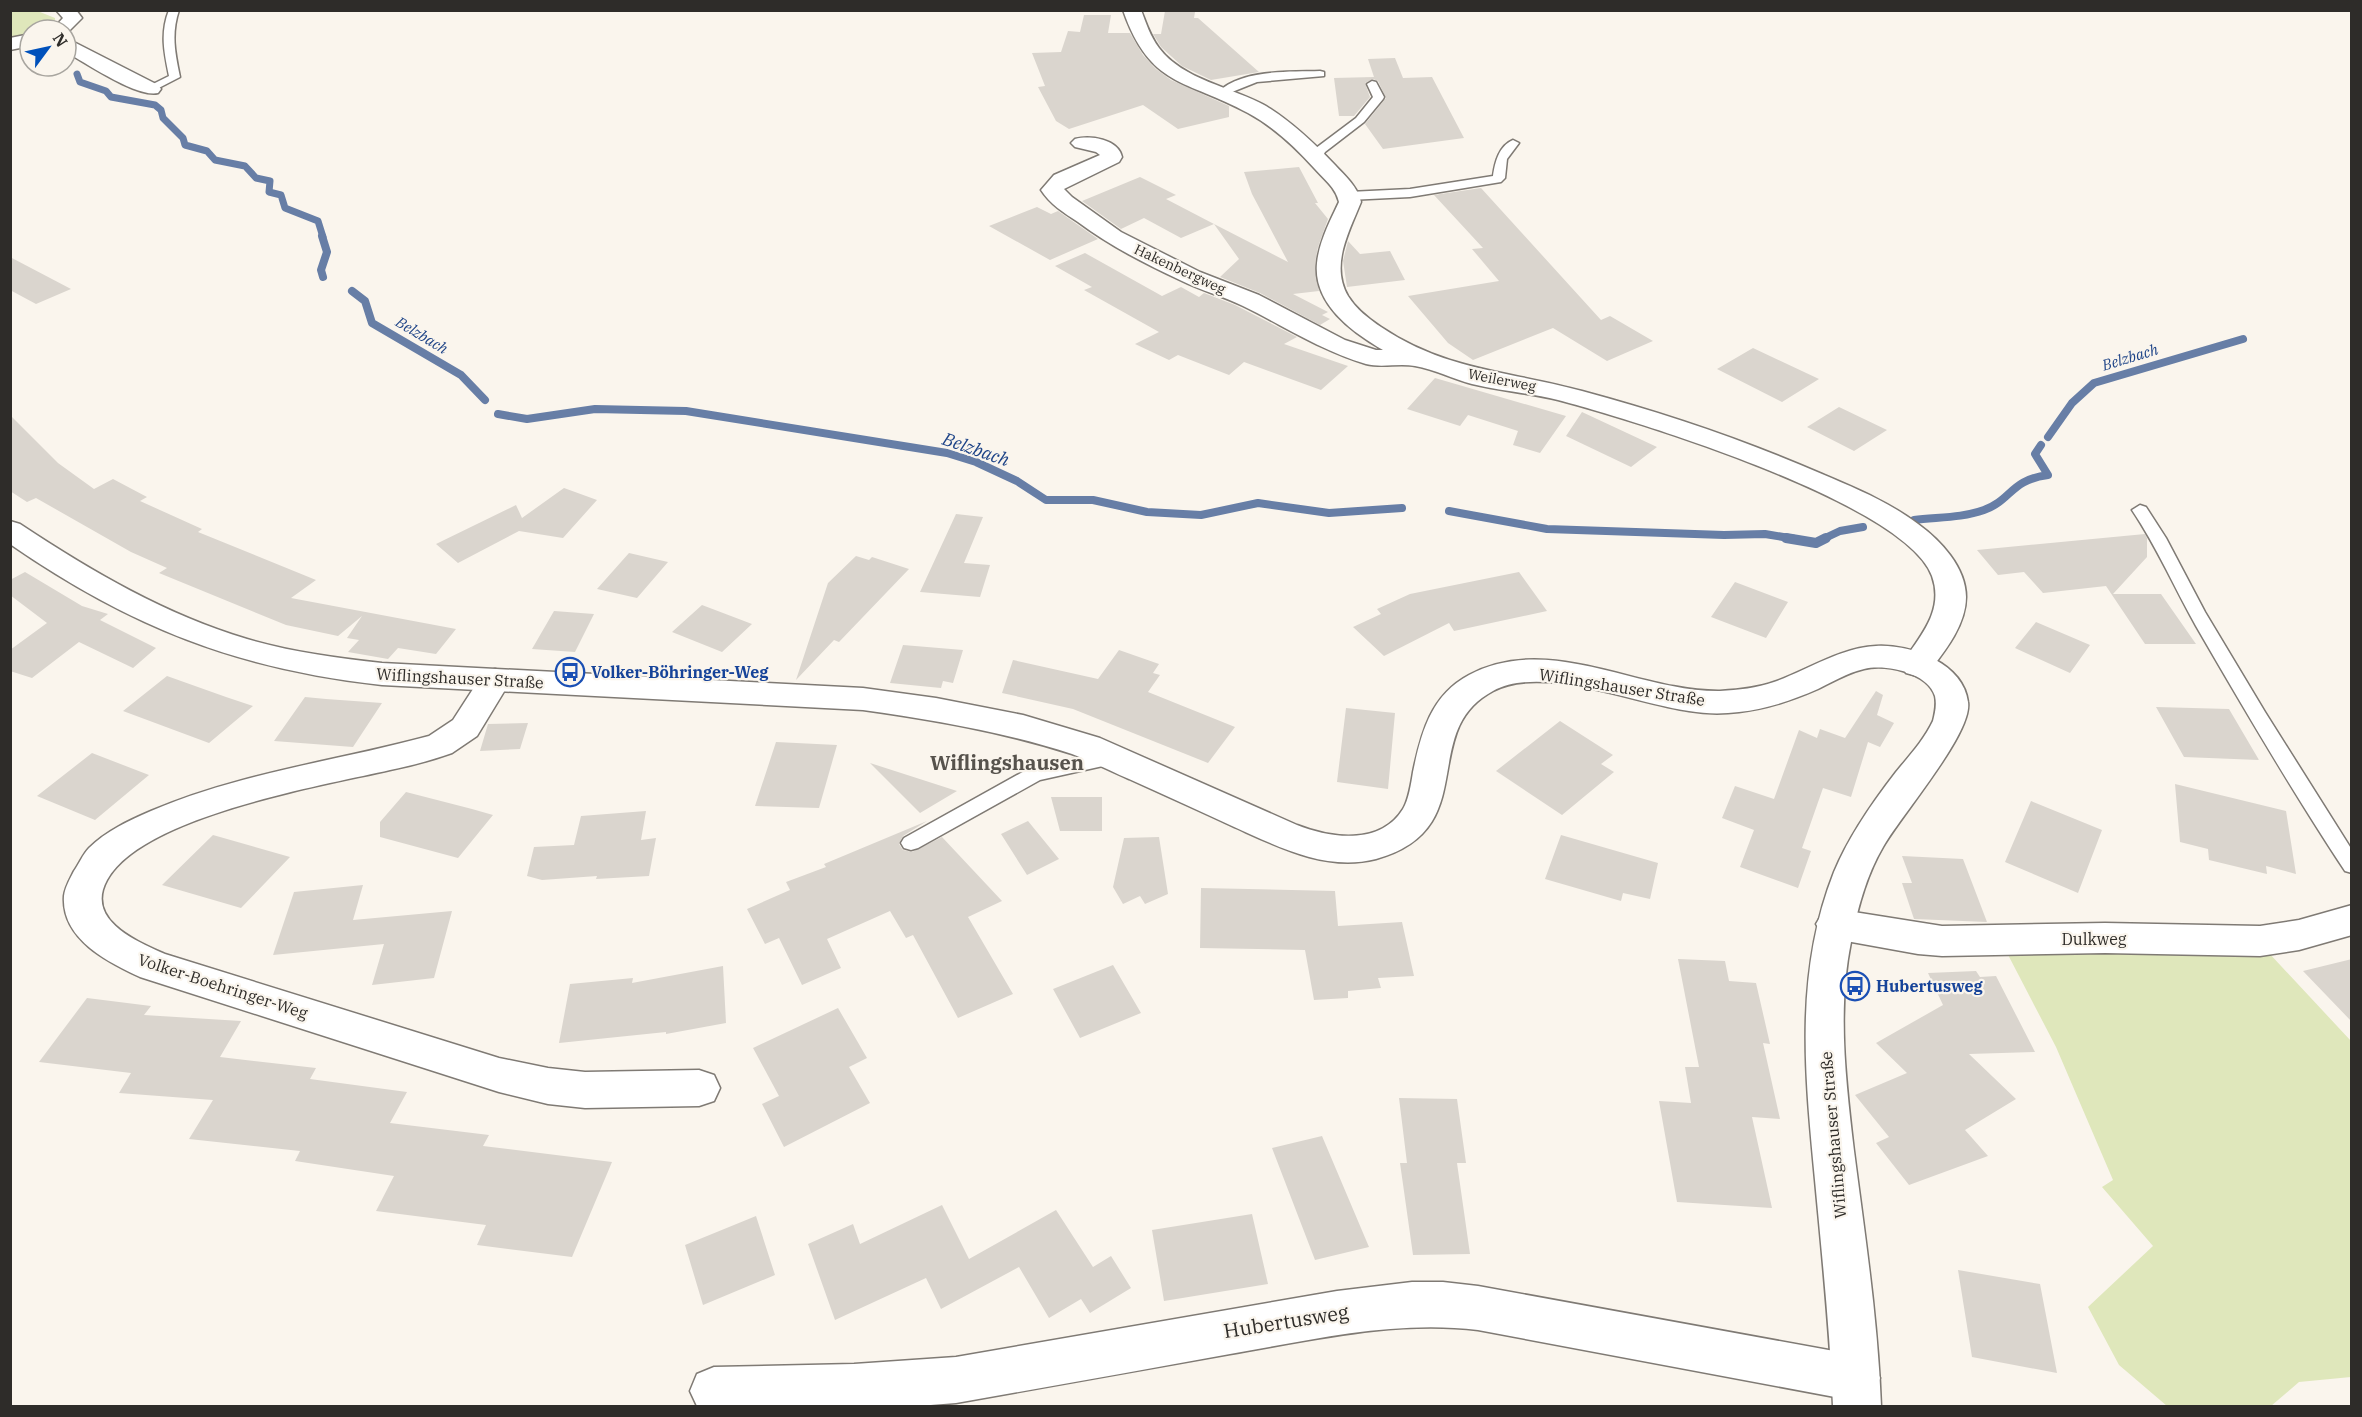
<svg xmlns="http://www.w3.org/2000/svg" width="2362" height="1417" viewBox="0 0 2362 1417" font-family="'IBM Plex Serif',serif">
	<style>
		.green { fill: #dfe7bb }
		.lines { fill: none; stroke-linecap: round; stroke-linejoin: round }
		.stream-far2 { stroke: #677ea6; stroke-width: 7 }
		.stream-far1 { stroke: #677ea6; stroke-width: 8 }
		.stream { stroke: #677ea6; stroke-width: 10 }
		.building { fill: #dad5ce }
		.service-casing { stroke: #7f7a74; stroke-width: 3 }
		.minor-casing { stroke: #7f7a74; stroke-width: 3 }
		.tertiary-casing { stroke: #7f7a74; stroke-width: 3 }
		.service { fill: #fff; fill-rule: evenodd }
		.minor { fill: #fff; fill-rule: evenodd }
		.tertiary { fill: #fff; fill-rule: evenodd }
		.labels { text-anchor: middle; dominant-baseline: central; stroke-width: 4.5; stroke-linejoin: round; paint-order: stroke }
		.far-street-label { font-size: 14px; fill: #2e2c29; stroke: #faf5ed }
		.far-water-label { font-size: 15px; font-style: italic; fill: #1d4387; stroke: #faf5ed }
		.transit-label { font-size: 16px; font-weight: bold; fill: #164399; stroke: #faf5ed; text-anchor: start }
		.street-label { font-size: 16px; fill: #2e2c29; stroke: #faf5ed }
		.water-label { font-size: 18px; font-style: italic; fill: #1d4387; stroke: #faf5ed }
		.quarter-label { font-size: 20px; font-weight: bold; fill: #56524c; stroke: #faf5ed }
		.near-street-label { font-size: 20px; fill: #2e2c29; stroke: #faf5ed }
	</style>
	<rect width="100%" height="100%" fill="#faf5ed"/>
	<!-- green -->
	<path class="green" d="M11,11L40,12L55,18V21L45,30H30V35L11,39Z
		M2005,949L2268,952L2351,1041V1377L2299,1382L2271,1406H2167L2119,1365L2088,1307L2153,1246L2102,1187L2113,1180L2056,1047Z"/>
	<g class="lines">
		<!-- stream-far2 -->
		<path class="stream-far2" d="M77,74L80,82L106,91L111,97L155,105L161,110L163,118L183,138L185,145L207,151L215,160L245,166L256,178L270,181L269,192L281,195L285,208L318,221L323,237"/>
		<!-- stream-far1 -->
		<path class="stream-far1" d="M322,236L327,252L321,270L323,277
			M352,291L365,301L372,323L461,375L485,400
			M498,414L527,419L595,409L686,411L947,453L976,462L1017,481L1046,500H1093L1147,512L1201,515L1258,503L1329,513L1402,508
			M2048,437L2072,403L2094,383L2243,339
			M1449,511L1547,529L1724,535L1765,534L1795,539
			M1914,520C1937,517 1962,518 1984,510C2012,500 2010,480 2048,475L2035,454L2041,445
			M1823,539L1840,531L1863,527"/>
		<!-- stream -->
		<path class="stream" d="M1786,538L1816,543L1826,538"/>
	</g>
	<!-- building -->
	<path class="building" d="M1165,11L1195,12L1194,18H1198L1259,72L1211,80L1182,66L1161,47L1153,34H1161Z
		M1084,15H1111L1108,33H1130L1143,55L1156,69L1171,80L1229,106V117L1178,129L1143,105L1069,129L1056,121L1038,87L1045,86L1032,53L1061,52L1068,31L1080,32Z
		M1395,58L1403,78L1432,77L1464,138L1383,149L1365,124L1386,98L1378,81L1373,79L1365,83L1370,97L1354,116H1339L1334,78L1374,77L1368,59Z
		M1299,167L1318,203H1315L1328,219L1318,247L1315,263L1319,291L1293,294L1328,312L1322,315L1330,319L1320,325L1260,293L1220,277L1239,259L1214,224L1288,262L1252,194L1244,172Z
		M1140,177L1176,195L1166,199L1214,224L1181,238L1144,218L1121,229L1082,201Z
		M1481,188L1601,320L1610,316L1653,341L1607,361L1553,328L1473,360L1448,343L1408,296L1499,281L1472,249L1483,248L1434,195Z
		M1037,207L1051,214L1058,211L1098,239L1050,260L989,226Z
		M1348,241L1360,254L1390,251L1405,280L1347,287L1343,261Z
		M1085,253L1162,296L1181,287L1199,297L1204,293L1235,305L1297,337L1284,344L1348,366L1321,390L1244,362L1229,375L1178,355L1169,360L1135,344L1159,332L1084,290L1092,287L1055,266Z
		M10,257L71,289L36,304L10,290Z
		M1753,348L1819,379L1782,402L1717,369Z
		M1435,378L1566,416L1540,453L1513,445L1518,431L1468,415L1460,426L1407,409Z
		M1839,407L1887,430L1854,451L1807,427Z
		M1582,412L1657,447L1631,467L1566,436Z
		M10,415L58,463L94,489L113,479L147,497L140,501L202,529L198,532L316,580L291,598L456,629L436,654L398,648L388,659L348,652L359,640L347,638L362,616L338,636L286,625L159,573L167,568L131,552L36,498L27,502L10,491Z
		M564,488L597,500L563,538L519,531L458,563L436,544L516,505L522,518Z
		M956,514L983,517L964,563L990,565L980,597L920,592Z
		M2145,534L2147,538V557L2113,594H2161L2196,644H2145L2106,586L2043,593L2024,572L1998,575L1977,550Z
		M629,553L668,562L637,598L597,589Z
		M856,556L869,560L872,557L909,569L839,642L834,640L796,680L828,583Z
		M25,572L82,606L108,614L100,620L156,648L133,668L79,642L32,678L10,671V650L47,623L10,595V580Z
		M1519,572L1547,611L1454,631L1449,623L1384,656L1353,627L1381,614L1377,609L1410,594Z
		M1735,582L1788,602L1766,638L1711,617Z
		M702,605L752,624L722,652L672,632Z
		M554,611L594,614L575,652L532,649Z
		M2036,622L2090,645L2070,673L2015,648Z
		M903,645L963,650L953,683L943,681L941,688L890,683Z
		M1119,650L1159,664L1153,673L1160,675L1148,692L1235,727L1208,763L1073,709L1002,693L1013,660L1098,679Z
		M167,676L226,697L253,706L209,743L123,711Z
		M1876,691L1883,695L1877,715L1894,723L1880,747L1868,742L1851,797L1823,788L1802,848L1811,851L1798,888L1740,867L1754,830L1722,818L1735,786L1774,799L1799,730L1817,738L1820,729L1845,738Z
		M305,697L326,699L382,703L353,747L274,741Z
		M2156,707L2229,709L2259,760L2184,757Z
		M1346,708L1395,713L1388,789L1337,782Z
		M1560,721L1613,755L1601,764L1614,772L1562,815L1496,771Z
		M528,723L520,749L480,751L488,724Z
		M776,742L837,745L819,808L755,806Z
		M92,753L149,775L95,820L37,796Z
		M870,763L957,791L920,813Z
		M2175,784L2286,811L2296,874L2266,866L2267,874L2209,860L2208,849L2180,842Z
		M406,792L472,809L493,815L458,858L380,837V822Z
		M1051,797H1102V831H1060Z
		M2031,801L2102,830L2078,893L2005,862Z
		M646,811L641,840L656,838L649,876L596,879L597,876L542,880L527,876L534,847L574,845L581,816Z
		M927,821L903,836L899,844L903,850L912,852L942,837L1002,901L968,917L1013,994L958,1018L913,935L906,938L890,911L827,939L841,968L802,985L779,938L765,944L747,909L790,890L786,882L826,867L824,864Z
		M1028,821L1059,859L1027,875L1001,834Z
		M213,835L290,857L241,908L162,885Z
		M1561,835L1658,863L1650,899L1623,893L1621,901L1545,879Z
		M1159,837L1168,894L1145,904L1140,896L1123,904L1113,887L1124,838Z
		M1902,856L1963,859L1987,922L1914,919L1902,883H1912Z
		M363,885L353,920L452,911L434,978L372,985L384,944L273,955L294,892Z
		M1201,888L1335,891L1338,926L1402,922L1414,976L1378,978L1381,988L1348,991V998L1314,1000L1305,950L1200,948Z
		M1678,959L1725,961L1729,981L1756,983L1770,1044L1763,1043L1780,1119L1752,1117L1772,1208L1677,1202L1659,1101L1691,1103L1685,1067H1699Z
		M2352,959V1022L2303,971Z
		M1113,965L1141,1013L1080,1038L1053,989Z
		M723,966L726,1023L666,1034V1032L559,1043L570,984L633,978L632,983Z
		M1976,971L1980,977L1996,976L2035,1052L1969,1054L2016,1099L1965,1130L1988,1156L1909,1185L1876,1143L1889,1137L1855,1095L1907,1073L1876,1043L1943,1005L1928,973Z
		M87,998L151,1006L144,1015L241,1021L220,1057L316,1068L310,1079L407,1092L390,1123L489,1135L483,1146L612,1162L572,1257L477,1245L486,1225L376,1211L394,1176L295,1161L300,1151L189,1139L213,1100L119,1093L131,1073L39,1062Z
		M838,1008L867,1058L849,1067L870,1103L784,1147L762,1104L779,1096L753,1048Z
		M1399,1098L1457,1099L1466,1163H1457L1470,1254L1413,1255L1400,1163H1407Z
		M1322,1136L1369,1247L1315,1260L1272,1148Z
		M942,1205L969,1259L1056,1210L1093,1267L1111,1256L1131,1288L1090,1313L1081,1299L1049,1318L1019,1267L941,1309L926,1278L835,1320L808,1244L853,1224L860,1244Z
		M1252,1214L1268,1284L1164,1301L1152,1230Z
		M756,1216L775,1275L703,1305L685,1245Z
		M1958,1270L2040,1284L2057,1373L1972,1357Z"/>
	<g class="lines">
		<!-- service casing -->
		<g class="service-casing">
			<path id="service" d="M169,10H179C171,34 175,53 180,77L151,92L146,89L147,87L169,76C164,52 160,33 169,10Z
				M1320,71L1324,72V76L1257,82L1222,96L1217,93C1241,69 1288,72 1320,71Z
				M1372,81L1376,82L1384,97L1383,99L1364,122L1325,152L1320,161H1312L1310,159L1316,148L1356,118L1373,97L1367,84Z
				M1513,140L1519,143L1507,159L1505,178L1501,182L1410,197L1349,200L1343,196L1349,192L1410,189L1493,176C1495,162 1499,146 1513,140Z
				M2140,505L2146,507L2166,538L2205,612L2265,712L2352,850V873L2345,871C2292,791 2244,709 2196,626C2174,587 2157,547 2132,510Z
				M1114,750L1121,752L1123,757L1121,762L1040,780L918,848L911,850L904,848L901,843L904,838L1028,769Z"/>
		</g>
		<!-- minor casing -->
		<g class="minor-casing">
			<path id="minor" d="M1123,10H1141C1146,23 1150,36 1159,48C1183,80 1232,87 1266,106C1292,122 1314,143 1335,165C1345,176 1358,187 1361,202C1349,232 1330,265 1348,296C1356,309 1369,319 1381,327C1446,371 1510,371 1582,391C1664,413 1744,440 1822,474C1855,488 1889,502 1918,524C1940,540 1966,567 1966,597C1966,625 1945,651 1928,673L1917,676L1906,673L1901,665C1918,638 1945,612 1932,576C1905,503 1634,420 1558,400C1530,393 1501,391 1472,384C1453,379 1434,369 1415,366C1399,363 1382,368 1366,364C1322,351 1284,326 1243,306C1223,296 1202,291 1182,281C1146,264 1110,246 1078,222C1064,213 1050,204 1041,190L1054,175L1100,155L1096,152L1075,147L1071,143L1075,139C1090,135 1118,139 1122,157L1119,162L1064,189L1072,197L1121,232L1200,272L1259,295L1345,340L1376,350H1383C1352,332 1313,304 1317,263C1319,242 1330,221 1339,202C1336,188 1324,179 1315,169C1296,148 1274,127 1248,113C1186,79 1150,88 1123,10Z
				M66,38L158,85L161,89L158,93C137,98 86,63 66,52Z
				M495,669L506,672L511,680L477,736L452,753C432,760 411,766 390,770C321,786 142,816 107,880C85,920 136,941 165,954L499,1058L548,1068L585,1072L699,1070L714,1075L720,1088L714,1101L699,1106L585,1108L548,1104L499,1092L140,977C108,962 61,939 64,896C65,887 70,879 74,871C79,864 83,854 89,848C106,831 130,820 151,811C239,773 337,761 429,736L453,720L484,672Z
				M2352,905V935L2299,950L2260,956L2105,953L1942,956L1918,954L1835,939L1822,934L1816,924L1822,914L1835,909L1942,926L2105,923L2260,926L2299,920Z
				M1412,1282H1443L1478,1286L1856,1355L1873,1361L1880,1378L1873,1395L1856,1401L1478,1330C1394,1320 1312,1340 1230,1354C1138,1371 1047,1387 956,1403L918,1406H697L690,1391L697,1374L714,1367L854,1364L956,1357L1337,1291Z"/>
		</g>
		<!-- tertiary casing -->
		<g class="tertiary-casing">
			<path id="tertiary" d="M56,10H76L82,18L66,34V30H52L63,18Z
				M30,34V46L10,50V38Z
				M10,521L20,524C91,571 166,615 247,639C291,652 337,658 382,663L863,688L936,698L1023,715L1100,738L1297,825C1330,838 1380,846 1403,809C1409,799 1411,784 1413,772C1421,733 1431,695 1469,675C1549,632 1638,692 1720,691C1738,690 1757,688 1774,682C1808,670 1839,648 1876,646C1911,644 1963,663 1968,702C1973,733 1901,815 1883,847C1866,876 1857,910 1851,942C1837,1011 1846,1083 1854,1151C1865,1236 1878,1321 1881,1406H1833C1830,1331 1822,1255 1815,1180C1805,1075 1794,973 1834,872C1849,836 1872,803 1896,772C1909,756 1924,740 1933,721C1935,713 1937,705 1935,696C1927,672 1885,664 1864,669C1847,673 1832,682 1818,689C1793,700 1767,709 1739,712C1723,714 1706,714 1689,711C1636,704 1542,664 1493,691C1416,732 1484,829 1376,859C1325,872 1277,846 1232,826C1198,810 1164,795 1129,779C1110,771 1091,761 1072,754C1004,732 934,720 863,710L382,685C237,669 130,627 10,544Z"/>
		</g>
		<!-- service -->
		<use href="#service" class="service"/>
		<!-- minor -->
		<use href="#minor" class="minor"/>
		<!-- tertiary -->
		<use href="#tertiary" class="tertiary"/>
	</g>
	<!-- icons -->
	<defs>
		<g id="bus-ring" transform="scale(1.5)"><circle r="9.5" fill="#faf5ed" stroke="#1a4fb4" stroke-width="1.5"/><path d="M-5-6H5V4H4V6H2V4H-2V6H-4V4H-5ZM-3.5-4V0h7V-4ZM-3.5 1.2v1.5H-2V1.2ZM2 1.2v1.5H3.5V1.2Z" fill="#1a4fb4"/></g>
	</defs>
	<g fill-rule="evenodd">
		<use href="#bus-ring" x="570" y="672"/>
		<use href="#bus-ring" x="1855" y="986"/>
	</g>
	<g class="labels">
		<!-- far-street labels -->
		<g class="far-street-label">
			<text transform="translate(1180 269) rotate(25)">Hakenbergweg</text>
			<text transform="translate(1502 380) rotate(11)">Weilerweg</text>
		</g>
		<!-- far-water labels -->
		<g class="far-water-label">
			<text transform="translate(422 335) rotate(31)">Belzbach</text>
			<text transform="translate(2130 357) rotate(-17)">Belzbach</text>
		</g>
		<!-- transit labels -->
		<g class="transit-label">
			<text x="591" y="672">Volker-Böhringer-Weg</text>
			<text x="1876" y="986">Hubertusweg</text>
		</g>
		<!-- street labels -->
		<g class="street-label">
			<text transform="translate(460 678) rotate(3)">Wiflingshauser Straße</text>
			<text transform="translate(1622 687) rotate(9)">Wiflingshauser Straße</text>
			<text x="2094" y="939">Dulkweg</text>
			<text transform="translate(223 986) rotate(18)">Volker-Boehringer-Weg</text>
			<text transform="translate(1833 1135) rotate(-95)">Wiflingshauser Straße</text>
		</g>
		<!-- water labels -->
		<g class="water-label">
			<text transform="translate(976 449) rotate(19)">Belzbach</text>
		</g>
		<!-- quarter labels -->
		<g class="quarter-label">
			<text x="1007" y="762">Wiflingshausen</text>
		</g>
		<!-- near-street labels -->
		<g class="near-street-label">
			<text transform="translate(1286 1321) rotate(-9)">Hubertusweg</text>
		</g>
	</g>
	<!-- border -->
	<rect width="2362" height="1417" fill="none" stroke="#2e2c29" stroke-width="24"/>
	<!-- north arrow -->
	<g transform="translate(48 48) rotate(57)"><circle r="28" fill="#faf5ed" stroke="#a8a59f" stroke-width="1.5"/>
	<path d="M0-4.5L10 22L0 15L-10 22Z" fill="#0051bb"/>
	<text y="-9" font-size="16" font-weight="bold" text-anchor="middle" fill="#2e2c29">N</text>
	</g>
</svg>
